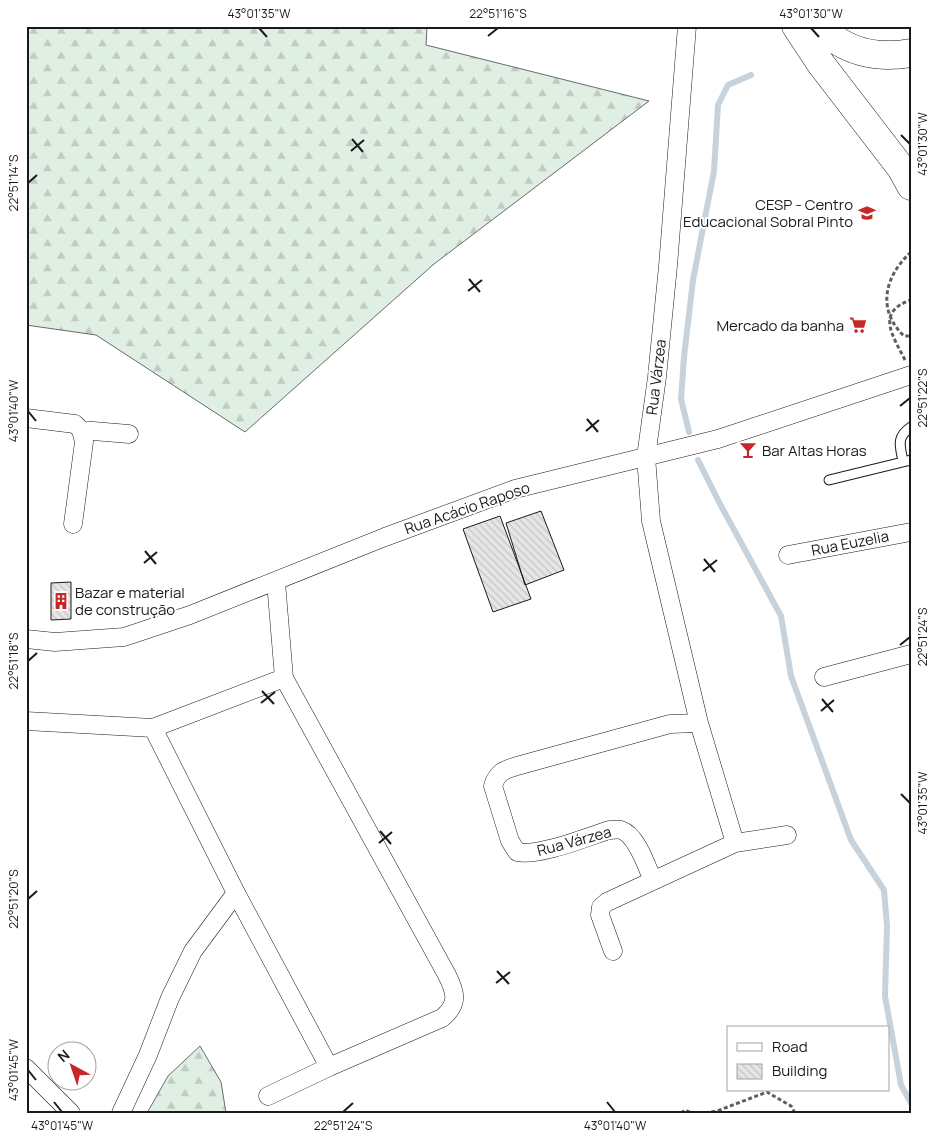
<svg xmlns="http://www.w3.org/2000/svg" width="937" height="1139" viewBox="0 0 937 1139" font-family="Manrope,sans-serif">
	<style>
		.forest { fill: url(#forest-firs); stroke: #6a6a6a }
		.lines { fill: none; stroke-linecap: round; stroke-linejoin: round }
		.stream { stroke: #c6d2dc; stroke-width: 6 }
		.building { fill: url(#building-back-hatch); stroke: #1a1a1a }
		.lane-casing { stroke: #1a1a1a; stroke-width: 11 }
		.street-casing { stroke: #1a1a1a; stroke-width: 19 }
		.highway-casing { stroke: #1a1a1a; stroke-width: 29 }
		.path { stroke: #5f5f5f; stroke-width: 3; stroke-dasharray: 4 2.5; stroke-linecap: butt }
		.lane { stroke: #fff; stroke-width: 9 }
		.street { stroke: #fff; stroke-width: 18 }
		.highway { stroke: #fff; stroke-width: 28 }
		.path-bridge { stroke: #5f5f5f; stroke-width: 3; stroke-dasharray: 4 2.5; stroke-linecap: butt }
		.ticks { fill: none; stroke: #1a1a1a; stroke-width: 2 }
		.labels { text-anchor: middle; dominant-baseline: central; stroke-width: 4; stroke-linejoin: round; paint-order: stroke }
		.poi-label { font-size: 15px; fill: #1a1a1a; stroke: #fff; text-anchor: end }
		.street-label { font-size: 15px; fill: #1a1a1a; stroke: #fff }
		.neatline { fill: none; stroke: #1a1a1a; stroke-width: 2 }
		.ticks-label { font-size: 12px; text-anchor: middle; fill: #1a1a1a }
	</style>
	<defs>
		<pattern id="forest-firs" width="22" height="20" patternUnits="userSpaceOnUse" patternTransform="scale(1.25)"><rect width="22" height="20" fill="#e0efe3"/><path d="M5 1l3.5 6h-7zM16 11l3.5 6h-7z" fill="#c0ccc2"/></pattern>
		<pattern id="building-back-hatch" width="6" height="6" patternUnits="userSpaceOnUse" patternTransform="scale(1.25)"><rect width="6" height="6" fill="#e6e6e6"/><path d="M-1 5l2 2M0 0l6 6M5-1l2 2" fill="none" stroke="#c5c5c5"/></pattern>
	</defs>
	<rect width="100%" height="100%" fill="#fff"/>
	<!-- forest -->
	<path class="forest" d="M26,26H427L426,45L649,101L434,264L245,432L96,335L26,325Z
		M200,1046L221,1082L226,1113H147L168,1076Z"/>
	<g class="lines">
		<!-- stream -->
		<path class="stream" d="M689,432L681,399L684,357L693,280L714,171L718,105L728,85L751,75
			M698,460L720,504L781,616L791,676L851,840L884,890L887,926L885,996L901,1085L911,1103"/>
	</g>
	<!-- building -->
	<path class="building" d="M541,511L564,570L525,585L506,523Z
		M500,516L531,599L493,612L463,529Z
		M71,582V619L51,620V583Z"/>
	<g class="lines">
		<!-- lane casing -->
		<g class="lane-casing">
			<path id="lane" d="M903,461C900,446 896,437 911,427
				M829,480L911,460"/>
		</g>
		<!-- street casing -->
		<g class="street-casing">
			<path id="street" d="M687,26L668,266L657,377L646,457L651,521L699,723L735,843
				M26,418L75,424L81,430L84,442L73,524
				M81,430L129,434
				M788,555L911,532
				M26,639L55,642L124,637L190,615L385,537L515,489L718,439L911,375
				M824,677L911,654
				M26,721L153,728L284,678
				M153,728L236,893L329,1067
				M653,881C647,867 637,835 621,830C618,829 613,830 609,830C587,837 538,857 517,852L510,841L493,786C497,772 504,770 517,766L670,724L699,723
				M613,951L600,915L601,907L607,902L735,843L787,835
				M26,1068L71,1113
				M268,1096L329,1067L442,1018C459,1004 456,993 447,975L284,678L276,582
				M121,1113L148,1055L170,998L193,951L236,893"/>
		</g>
		<!-- highway casing -->
		<g class="highway-casing">
			<path id="highway" d="M796,26L821,64L901,168L911,186
				M820,26C844,52 877,59 911,53"/>
		</g>
		<!-- path -->
		<path class="path" d="M905,360C893,336 875,312 911,300
			M681,1113L685,1110L691,1113
			M705,1113L717,1111L767,1092L791,1106L795,1113"/>
		<!-- lane -->
		<use href="#lane" class="lane"/>
		<!-- street -->
		<use href="#street" class="street"/>
		<!-- highway -->
		<use href="#highway" class="highway"/>
		<!-- path-bridge -->
		<path class="path-bridge" d="M911,252C885,276 876,309 904,336H911"/>
	</g>
	<!-- ticks -->
	<path class="ticks" d="M259,28L267,37M811,28L819,37M488,36L498,28M901,135L910,144M352,139L363,152M351,151L364,140M28,183L37,175M469,279L480,292M468,291L482,280M900,406L910,398M28,411L36,421M587,419L598,432M586,431L599,420M145,551L156,564M704,559L715,572M144,563L157,552M703,571L717,560M900,645L910,637M28,661L37,653M262,691L274,704M822,699L833,712M261,703L275,692M821,711L834,700M901,794L910,803M380,831L391,844M379,843L392,832M28,899L37,891M497,971L509,984M496,983L510,972M28,1070L36,1080M54,1102L62,1112M607,1102L615,1112M343,1112L353,1103"/>
	<!-- icons -->
	<defs>
		<g id="school-bare" transform="scale(1.35)"><path d="M0-5L7-2L0 1L-7-2ZM-4 1L0 2.5L4 1V4Q0 6-4 4Z" fill="#c62828" stroke="#fff" stroke-width="2.5" paint-order="stroke"/></g>
		<g id="supermarket-bare" transform="scale(1.35)"><path d="M-6-5.5h2.5l.6 2H6L4.5 2H-2.5L-4.4-4H-6ZM-1.5 3.2a1.3 1.3 0 1 0 .1 0ZM3 3.2a1.3 1.3 0 1 0 .1 0Z" fill="#c62828" stroke="#fff" stroke-width="2.5" paint-order="stroke"/></g>
		<g id="bar-bare" transform="scale(1.35)"><path d="M-6-5H6L.8 .8V4.5H3.5V6h-7V4.5H-.8V.8Z" fill="#c62828" stroke="#fff" stroke-width="2.5" paint-order="stroke"/></g>
		<g id="building-bare" transform="scale(1.35)"><path d="M-4-6H4V6H1V3H-1V6H-4ZM-2.5-4.3h1.7v1.8h-1.7ZM.8-4.3h1.7v1.8H.8ZM-2.5-1h1.7V.8h-1.7ZM.8-1h1.7V.8H.8Z" fill="#c62828" stroke="#fff" stroke-width="2.5" paint-order="stroke"/></g>
	</defs>
	<g fill-rule="evenodd">
		<use href="#school-bare" x="867" y="213"/>
		<use href="#supermarket-bare" x="858" y="325"/>
		<use href="#bar-bare" x="748" y="450"/>
		<use href="#building-bare" x="61" y="601"/>
	</g>
	<g class="labels">
		<!-- poi labels -->
		<g class="poi-label">
			<text x="853" y="204">CESP - Centro<tspan x="853" dy="17">Educacional Sobral Pinto</tspan></text>
			<text x="844" y="325">Mercado da banha</text>
			<text x="762" y="450" text-anchor="start">Bar Altas Horas</text>
			<text x="75" y="592" text-anchor="start">Bazar e material<tspan x="75" dy="17">de construção</tspan></text>
		</g>
		<!-- street labels -->
		<g class="street-label">
			<text transform="translate(656 377) rotate(-83)">Rua Várzea</text>
			<text transform="translate(467 508) rotate(-19)">Rua Acácio Raposo</text>
			<text transform="translate(850 543) rotate(-11)">Rua Euzelia</text>
			<text transform="translate(574 841) rotate(-15)">Rua Várzea</text>
		</g>
	</g>
	<!-- border -->
	<rect width="937" height="1139" fill="none" stroke="#ffffff" stroke-width="55"/>
	<!-- legend -->
	<rect x="727" y="1026" width="162" height="65" fill="#ffffff" stroke="#a3a3a3"/>
	<rect x="737" y="1043" width="25" height="8" fill="#ffffff" stroke="#a3a3a3"/>
	<text x="772" y="1052" font-size="15" fill="#1a1a1a">Road</text>
	<rect x="737" y="1064" width="25" height="15" fill="url(#building-back-hatch)" stroke="#a3a3a3"/>
	<text x="772" y="1076" font-size="15" fill="#1a1a1a">Building</text>
	<!-- north arrow -->
	<g transform="translate(72 1066) rotate(320)"><circle r="24" fill="#ffffff" stroke="#a3a3a3"/>
	<path d="M0-4L9 19L0 12L-9 19Z" fill="#c62828"/>
	<text y="-8" font-size="14" font-weight="bold" text-anchor="middle" fill="#1a1a1a">N</text>
	</g>
	<rect x="28" y="28" width="882" height="1084" class="neatline"/>
	<g class="ticks-label">
		<text x="259" y="18">43°01'35"W</text>
		<text x="498" y="18">22°51'16"S</text>
		<text x="811" y="18">43°01'30"W</text>
		<text transform="translate(923 144) rotate(-90)" y="4">43°01'30"W</text>
		<text transform="translate(14 183) rotate(-90)" y="4">22°51'14"S</text>
		<text transform="translate(923 398) rotate(-90)" y="4">22°51'22"S</text>
		<text transform="translate(14 411) rotate(-90)" y="4">43°01'40"W</text>
		<text transform="translate(923 637) rotate(-90)" y="4">22°51'24"S</text>
		<text transform="translate(14 661) rotate(-90)" y="4">22°51'18"S</text>
		<text transform="translate(923 803) rotate(-90)" y="4">43°01'35"W</text>
		<text transform="translate(14 899) rotate(-90)" y="4">22°51'20"S</text>
		<text transform="translate(14 1070) rotate(-90)" y="4">43°01'45"W</text>
		<text x="62" y="1130">43°01'45"W</text>
		<text x="343" y="1130">22°51'24"S</text>
		<text x="615" y="1130">43°01'40"W</text>
	</g>
</svg>
